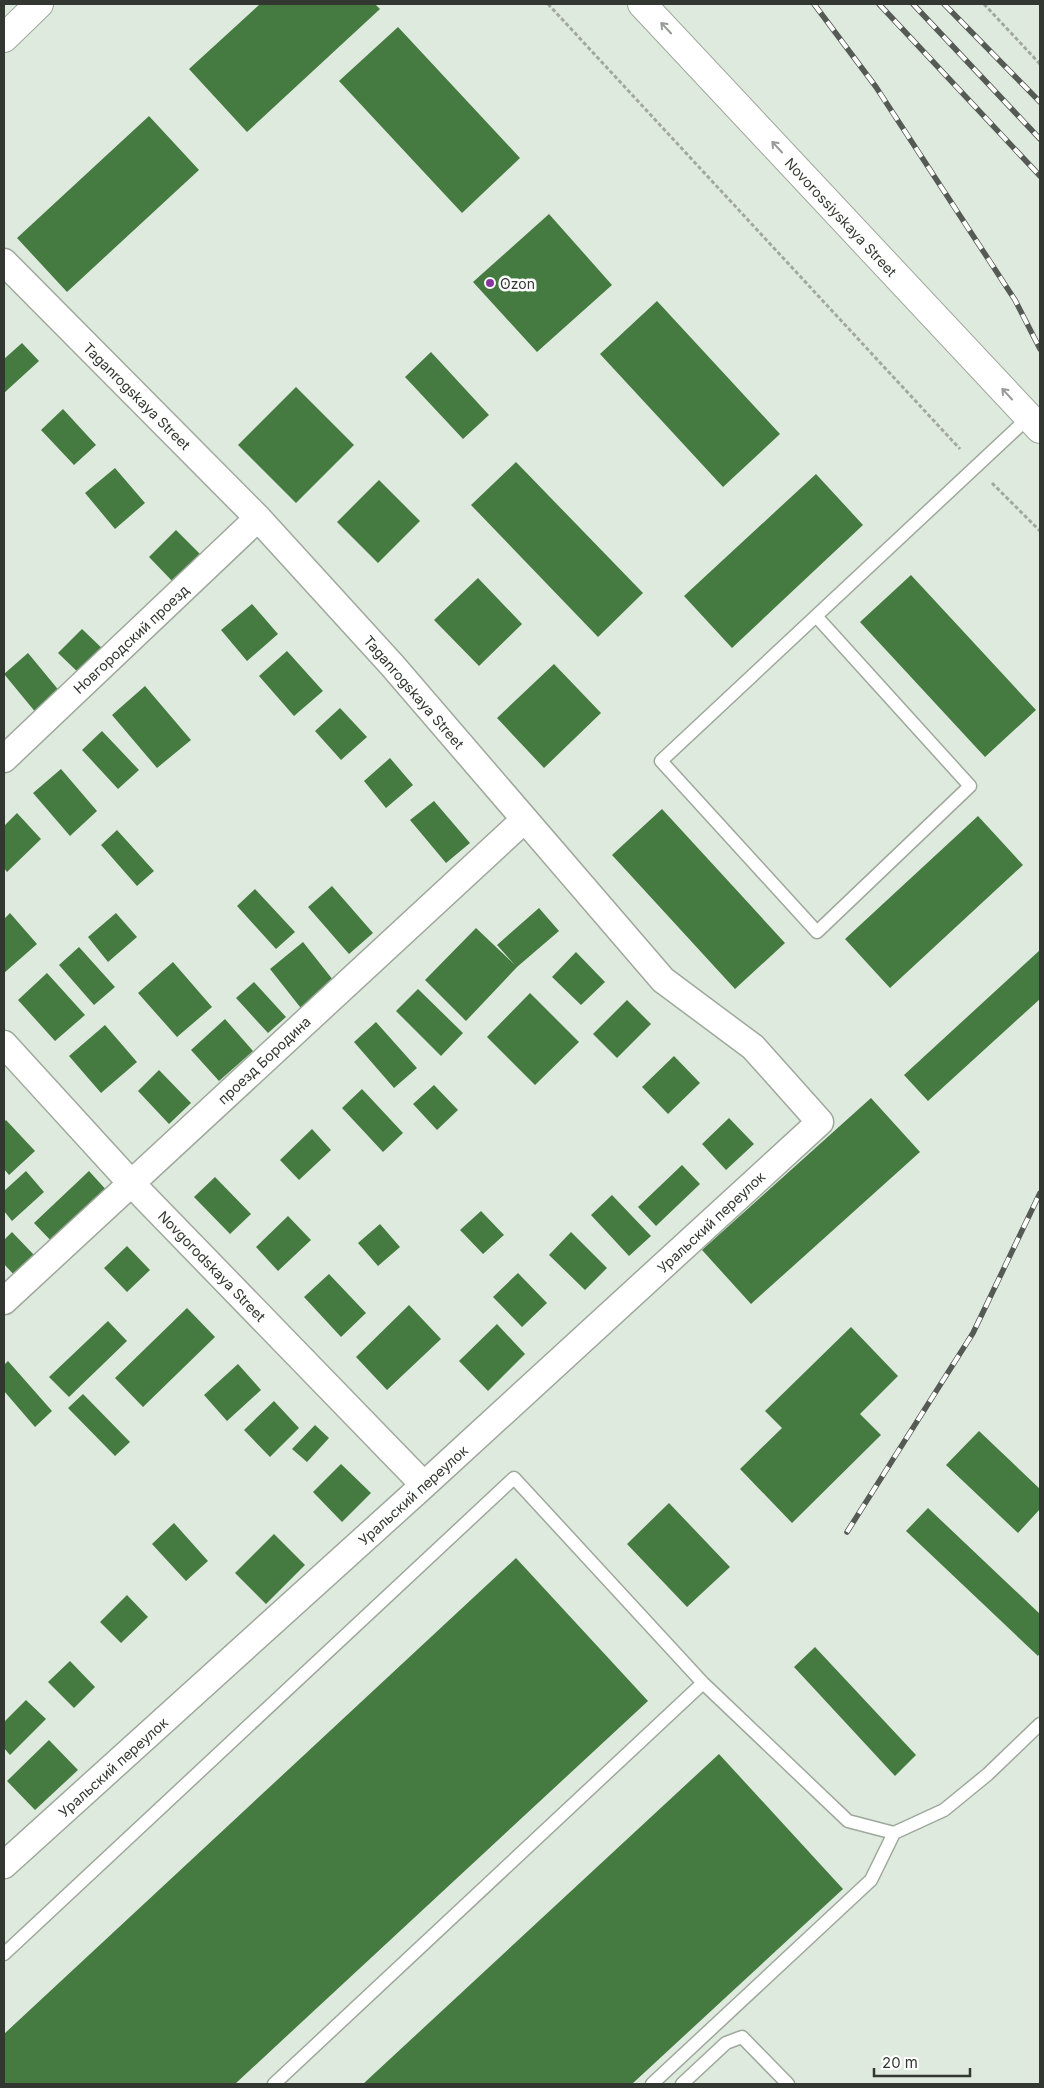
<svg xmlns="http://www.w3.org/2000/svg" width="1044" height="2088" viewBox="0 0 1044 2088" font-family="Inter,sans-serif">
	<style>
		.building { fill: #457b41 }
		.lines { fill: none; stroke-linecap: round; stroke-linejoin: round }
		.service-casing { stroke: #9ea89c; stroke-width: 15 }
		.minor-casing { stroke: #9ea89c; stroke-width: 29 }
		.tertiary-casing { stroke: #9ea89c; stroke-width: 30 }
		.secondary-casing { stroke: #9ea89c; stroke-width: 30 }
		.path { stroke: #a0a9a0; stroke-width: 3; stroke-dasharray: 4 2.5; stroke-linecap: butt }
		.service { stroke: #fff; stroke-width: 12 }
		.minor { stroke: #fff; stroke-width: 26 }
		.tertiary { stroke: #fff; stroke-width: 28 }
		.secondary { stroke: #fff; stroke-width: 28 }
		.rail-casing { stroke: #555b54; stroke-width: 5.5 }
		.rail { stroke: #fff; stroke-width: 4; stroke-dasharray: 11; stroke-linecap: butt }
		.oneway { stroke: #989b98 }
		.poi-dot { fill: #8733a2; stroke: #fff; stroke-width: 2 }
		.labels { text-anchor: middle; dominant-baseline: central; stroke-width: 5; stroke-linejoin: round; paint-order: stroke }
		.street-label { font-size: 14px; fill: #323732; stroke: #fff }
		.poi-label { font-size: 14px; fill: #323732; stroke: #fff; text-anchor: start }
	</style>
	<rect width="100%" height="100%" fill="#dfeade"/>
	<!-- building -->
	<path class="building" d="M260,4H375L380,9L247,132L189,69Z
		M398,27L520,158L462,213L339,81Z
		M149,116L199,170L67,292L17,238Z
		M549,214L612,285L537,352L473,282Z
		M657,301L780,434L723,487L600,354Z
		M22,343L39,361L4,393V359Z
		M431,352L489,415L463,439L405,377Z
		M296,387L354,445L296,503L238,445Z
		M63,409L96,445L74,465L41,430Z
		M516,462L643,593L598,637L471,505Z
		M115,468L145,503L115,529L85,493Z
		M816,474L863,525L732,648L684,596Z
		M379,480L420,521L378,563L337,522Z
		M176,530L204,558L176,585L149,557Z
		M911,575L1036,710L985,757L860,622Z
		M478,578L522,624L479,666L434,620Z
		M252,604L278,634L247,661L221,630Z
		M82,629L108,654L84,678L58,653Z
		M287,651L323,691L294,716L259,676Z
		M28,653L61,693L37,714L4,674Z
		M554,664L601,713L544,768L497,718Z
		M145,686L191,740L157,768L112,715Z
		M340,708L367,737L341,760L315,731Z
		M102,731L139,770L118,789L82,750Z
		M390,758L413,785L386,808L364,781Z
		M61,769L97,811L70,836L33,793Z
		M434,801L470,843L446,863L410,820Z
		M662,809L785,943L735,989L612,855Z
		M17,813L41,839L7,872L4,868V826Z
		M978,816L1023,865L890,988L845,939Z
		M117,830L154,871L137,886L101,845Z
		M332,886L373,933L349,954L308,907Z
		M255,889L295,932L276,949L237,906Z
		M539,908L559,931L517,967L466,1021L425,980L476,928L515,965L497,945Z
		M10,913L37,944L4,973V919Z
		M116,913L137,937L108,962L88,937Z
		M303,942L337,985L304,1012L270,969Z
		M79,947L115,987L94,1005L59,965Z
		M1040,950V999L928,1101L904,1075Z
		M576,952L605,982L581,1005L552,977Z
		M173,962L212,1007L177,1037L138,993Z
		M47,973L85,1015L55,1041L18,1000Z
		M254,982L286,1017L268,1033L236,998Z
		M418,989L463,1033L441,1056L396,1011Z
		M530,993L579,1042L535,1085L487,1037Z
		M627,1000L651,1024L617,1058L593,1034Z
		M225,1019L253,1051L219,1081L191,1050Z
		M376,1022L417,1068L394,1088L354,1042Z
		M105,1025L137,1062L101,1093L69,1056Z
		M674,1056L700,1083L668,1114L642,1087Z
		M159,1070L191,1103L169,1124L138,1091Z
		M434,1085L458,1110L437,1130L413,1104Z
		M362,1089L403,1133L383,1152L342,1108Z
		M871,1098L920,1152L751,1304L702,1250Z
		M729,1118L754,1144L726,1170L702,1144Z
		M6,1120L35,1151L9,1175L4,1169V1122Z
		M312,1129L331,1150L299,1180L280,1160Z
		M682,1165L700,1184L656,1226L638,1207Z
		M26,1171L44,1192L12,1221L4,1211V1191Z
		M89,1171L109,1193L54,1244L34,1223Z
		M215,1177L251,1214L230,1234L194,1197Z
		M612,1195L651,1236L629,1256L591,1215Z
		M481,1211L504,1235L483,1254L460,1230Z
		M288,1216L311,1240L278,1271L256,1247Z
		M380,1224L400,1247L378,1266L358,1243Z
		M12,1232L35,1256L15,1276L4,1264V1240Z
		M571,1232L607,1268L585,1290L549,1255Z
		M127,1246L150,1270L127,1292L104,1268Z
		M518,1273L547,1303L522,1327L493,1297Z
		M329,1274L366,1313L341,1337L304,1297Z
		M409,1305L441,1339L387,1390L356,1357Z
		M187,1308L215,1337L143,1407L115,1378Z
		M108,1321L127,1341L69,1397L49,1377Z
		M497,1324L525,1354L488,1391L459,1361Z
		M851,1327L898,1376L860,1414L881,1435L792,1523L740,1469L782,1428L765,1411Z
		M8,1361L52,1411L35,1427L4,1391V1365Z
		M238,1364L261,1390L227,1421L204,1395Z
		M83,1394L130,1442L115,1456L68,1408Z
		M274,1401L299,1428L270,1457L244,1430Z
		M315,1425L329,1438L307,1462L292,1449Z
		M979,1431L1040,1489V1509L1018,1533L946,1465Z
		M341,1464L371,1493L342,1522L313,1492Z
		M669,1503L730,1567L687,1607L627,1544Z
		M928,1508L1040,1614V1653L1038,1656L906,1531Z
		M174,1523L208,1561L186,1581L152,1544Z
		M274,1534L305,1565L266,1604L235,1573Z
		M516,1558L648,1701L235,2084H4V2034Z
		M127,1595L148,1617L121,1643L100,1622Z
		M815,1647L916,1755L895,1776L794,1667Z
		M70,1661L95,1687L74,1708L48,1682Z
		M26,1700L46,1719L10,1755L4,1748V1722Z
		M49,1740L78,1770L35,1810L7,1781Z
		M719,1754L843,1889L632,2084H363Z"/>
	<g class="lines">
		<!-- service casing -->
		<g class="service-casing">
			<path id="service" d="M816,616L970,786L817,932L661,761L1029,417
				M4,1954L514,1478L703,1683L848,1821L894,1833L944,1810L988,1774L1040,1724
				M274,2084L703,1683
				M652,2084L871,1880L894,1833
				M682,2084L726,2043L742,2037L788,2084"/>
		</g>
		<!-- minor casing -->
		<g class="minor-casing">
			<path id="minor" d="M4,262L258,518L392,665L663,980L753,1047L820,1122L424,1485L4,1865
				M4,759L258,518
				M4,1044L131,1183L424,1485
				M4,1301L524,820"/>
		</g>
		<!-- tertiary casing -->
		<g class="tertiary-casing">
			<path id="tertiary" d="M4,38L39,4"/>
		</g>
		<!-- secondary casing -->
		<g class="secondary-casing">
			<path id="secondary" d="M642,4L1040,429"/>
		</g>
		<!-- path -->
		<path class="path" d="M548,4L960,449
			M984,4L1040,64
			M992,483L1040,531"/>
		<!-- service -->
		<use href="#service" class="service"/>
		<!-- minor -->
		<use href="#minor" class="minor"/>
		<!-- tertiary -->
		<use href="#tertiary" class="tertiary"/>
		<!-- secondary -->
		<use href="#secondary" class="secondary"/>
		<!-- rail casing -->
		<g class="rail-casing">
			<path id="rail" d="M814,4L876,87L1015,300L1040,349
				M879,4L1040,176
				M913,4L1040,139
				M944,4L1040,102
				M847,1532L973,1333L1040,1193"/>
		</g>
		<!-- rail -->
		<use href="#rail" class="rail"/>
	</g>
	<!-- one-way arrows -->
	<defs><path id="oneway-shaft" d="M-6 0H5M1.5-3L5.5 0L1.5 3" fill="none" stroke-width="1.6" stroke-linecap="round" stroke-linejoin="round" transform="scale(1.25)"/></defs>
	<g class="oneway">
		<use href="#oneway-shaft" transform="translate(666 28) rotate(-133)"/>
		<use href="#oneway-shaft" transform="translate(777 147) rotate(-133)"/>
		<use href="#oneway-shaft" transform="translate(1007 394) rotate(-133)"/>
	</g>
	<!-- markers -->
	<circle class="poi-dot" cx="490" cy="283" r="5"/>
	<g class="labels">
		<!-- street labels -->
		<g class="street-label">
			<text transform="translate(841 217) rotate(47)">Novorossiyskaya Street</text>
			<text transform="translate(137 396) rotate(45)">Taganrogskaya Street</text>
			<text transform="translate(131 639) rotate(-43)">Новгородский проезд</text>
			<text transform="translate(414 692) rotate(49)">Taganrogskaya Street</text>
			<text transform="translate(264 1060) rotate(-43)">проезд Бородина</text>
			<text transform="translate(711 1222) rotate(-43)">Уральский переулок</text>
			<text transform="translate(212 1266) rotate(46)">Novgorodskaya Street</text>
			<text transform="translate(413 1495) rotate(-42)">Уральский переулок</text>
			<text transform="translate(113 1767) rotate(-42)">Уральский переулок</text>
		</g>
		<!-- poi labels -->
		<g class="poi-label">
			<text x="500" y="283">Ozon</text>
		</g>
	</g>
	<!-- border -->
	<rect width="1044" height="2088" fill="none" stroke="#323732" stroke-width="10"/>
	<!-- scale -->
	<path d="M874 2068v8h96v-8" fill="none" stroke="#323732" stroke-width="2.5"/>
	<text x="882" y="2068" font-size="15" fill="#323732" stroke="#ffffff" stroke-width="4" paint-order="stroke">20 m</text>
</svg>
